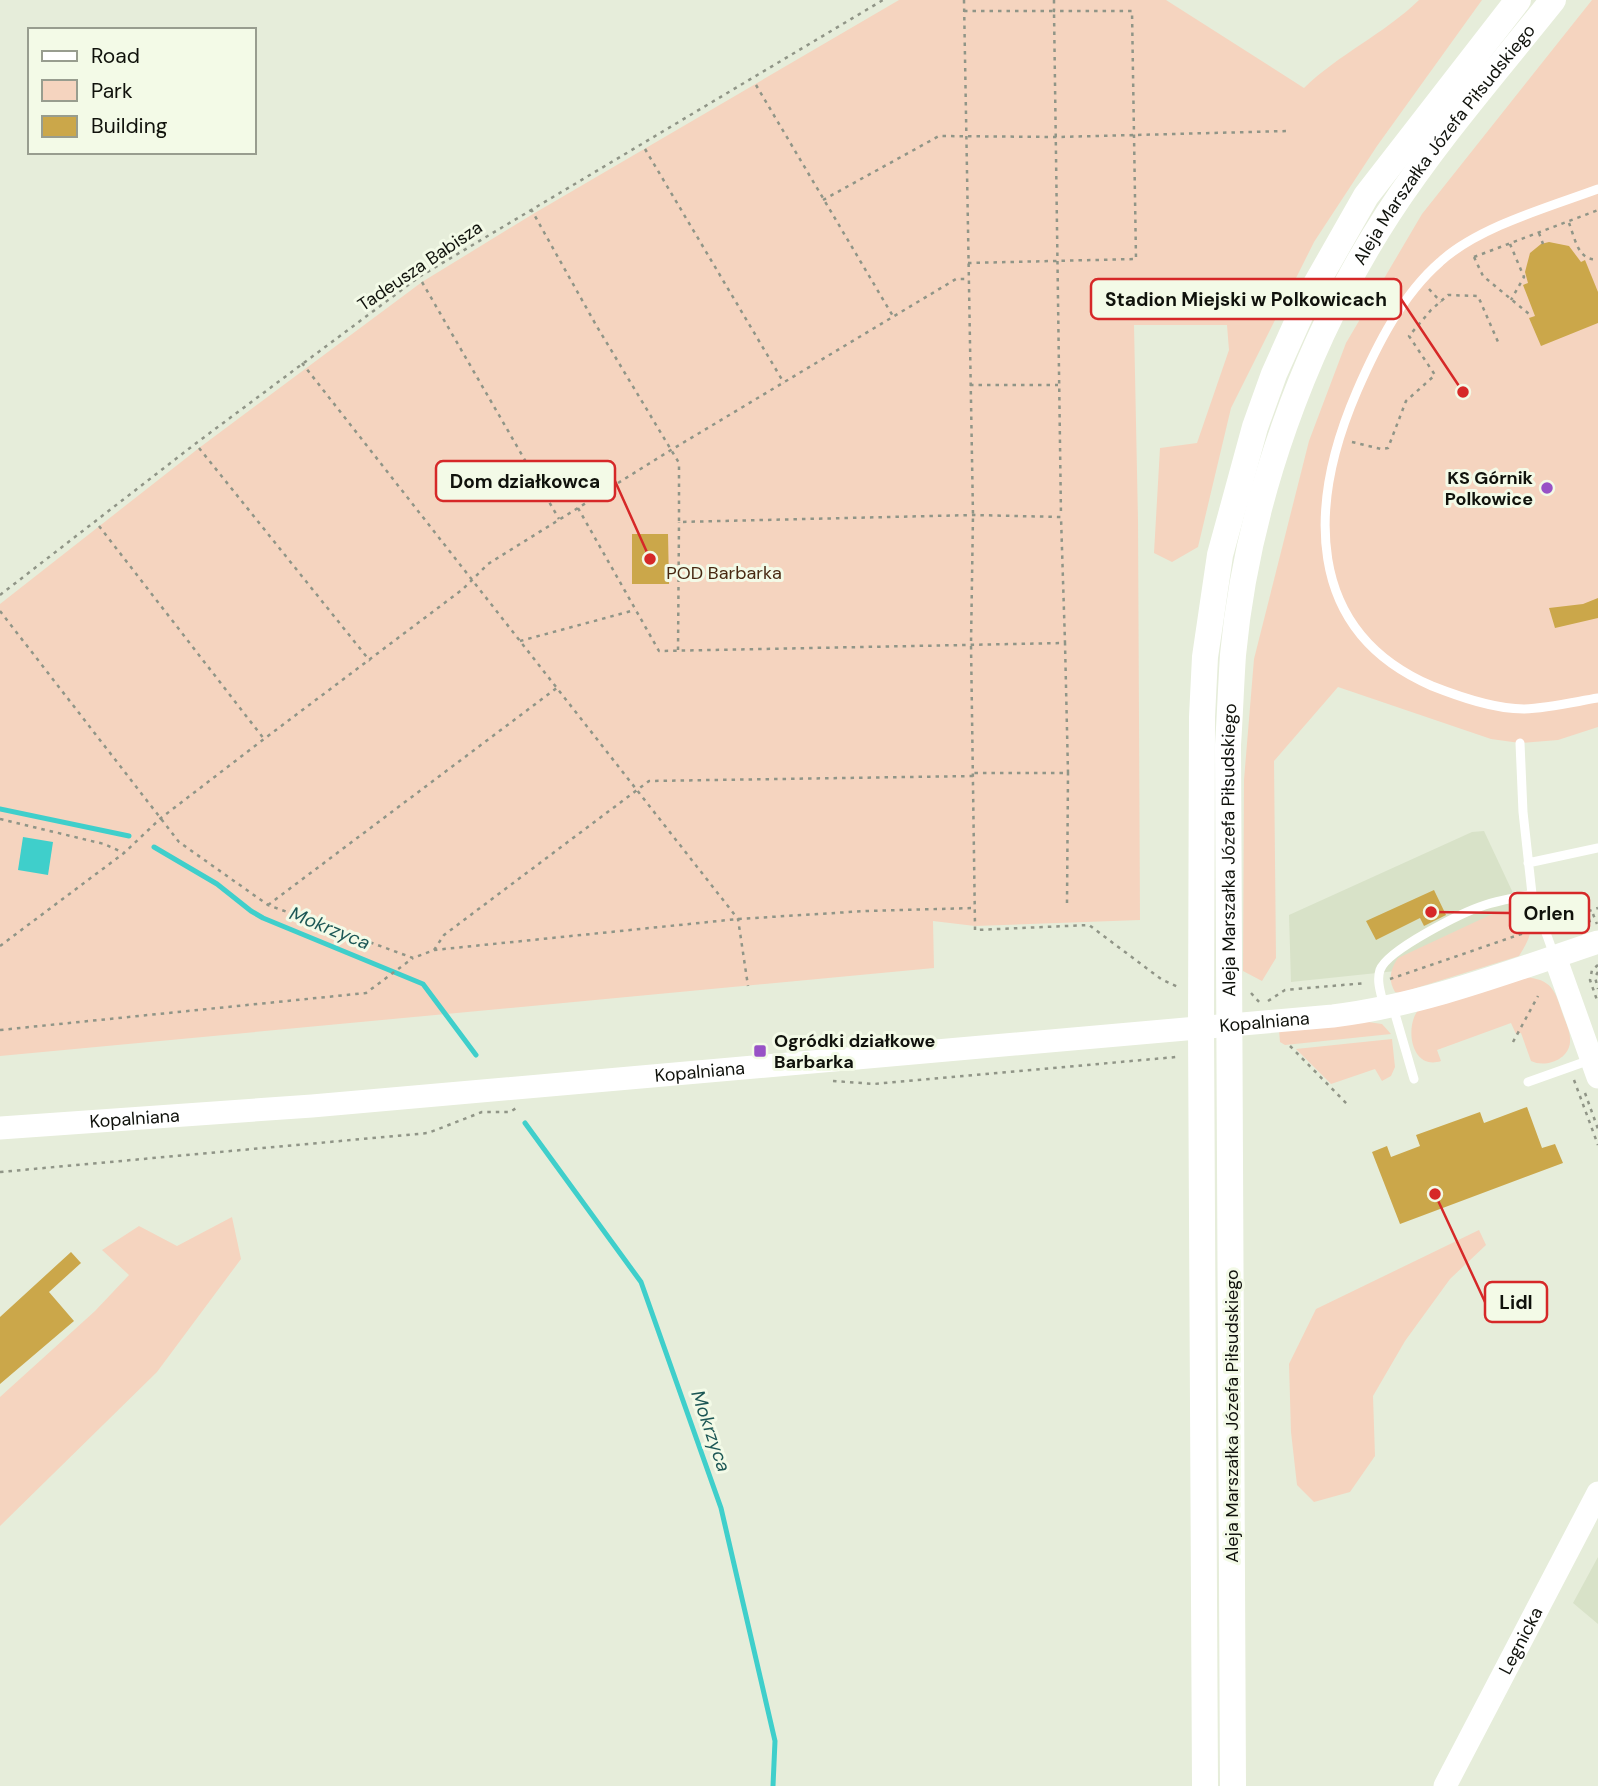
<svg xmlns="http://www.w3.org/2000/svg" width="1598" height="1786" viewBox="0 0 1598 1786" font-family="'DM Sans',sans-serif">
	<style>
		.built { fill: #d8e2c8 }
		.green { fill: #f5d4bf }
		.water { fill: #3fcfcb }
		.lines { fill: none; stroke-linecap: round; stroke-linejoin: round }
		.stream { stroke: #3fcfcb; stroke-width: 5 }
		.building { fill: #cba74a }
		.path { stroke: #909587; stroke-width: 2.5; stroke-dasharray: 3.5 5; stroke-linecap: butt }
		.service { stroke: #fff; stroke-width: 9 }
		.tertiary { stroke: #fff; stroke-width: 23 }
		.secondary { stroke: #fff; stroke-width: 26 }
		.poi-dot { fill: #9852c6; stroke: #f3fae7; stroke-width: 2.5 }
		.labels { text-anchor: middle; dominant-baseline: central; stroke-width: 6; stroke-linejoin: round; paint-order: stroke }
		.street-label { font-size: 18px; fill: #10120c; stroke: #f3fae7 }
		.poi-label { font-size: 18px; font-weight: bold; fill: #10120c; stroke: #f3fae7; text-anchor: end }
		.park-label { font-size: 18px; fill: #472710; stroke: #f3fae7 }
		.water-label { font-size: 19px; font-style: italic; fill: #1c5755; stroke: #f3fae7 }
		.leader { fill: none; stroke: #d62828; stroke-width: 2.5 }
		.callout-dot { fill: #d62828; stroke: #f3fae7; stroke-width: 2.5 }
		.callout { fill: #f3fae7; stroke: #d62828; stroke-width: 2.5 }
		.callout-label { font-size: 19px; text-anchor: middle; font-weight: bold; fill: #10120c }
	</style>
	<rect width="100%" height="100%" fill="#e6edda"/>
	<!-- built -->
	<path class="built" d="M1484,831L1528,925L1396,971L1291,982L1289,915L1472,832Z
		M1598,1557V1624L1573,1603Z"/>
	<!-- green -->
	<path class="green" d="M899,0H1166L1304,88C1339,54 1384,34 1419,0H1482L1377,146L1314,242L1231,408L1198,547L1172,562L1154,553L1160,448L1197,443L1229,350L1227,325H1134L1138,520L1140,920L975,926L933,921L934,968L0,1056V604L199,448L422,282L533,214Z
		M1592,0H1598V727L1558,740L1520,743L1491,739L1338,687L1274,761L1276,958L1262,981L1243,971L1244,780L1254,659L1309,441L1346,343L1422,214Z
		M1513,909L1525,911C1537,926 1528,942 1519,956L1400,993L1395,992C1388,980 1390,970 1398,958L1490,915Z
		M1523,977C1552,979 1555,990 1563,1015C1566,1023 1571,1033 1570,1042C1569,1060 1545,1068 1531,1061L1521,1033L1516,1034L1511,1023L1437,1050L1441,1061C1411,1071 1404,1026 1419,1009Z
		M1361,1021L1382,1024L1391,1034L1285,1045L1280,1042L1279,1030Z
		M1392,1039L1395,1067L1391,1076L1382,1081L1375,1069L1331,1084L1296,1049Z
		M232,1217L241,1259L157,1372L0,1526V1397L95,1311L129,1275L102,1250L139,1226L177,1246Z
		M1479,1230L1486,1245L1450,1279L1405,1341L1373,1396L1375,1456L1350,1492L1314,1502L1297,1485L1291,1432L1289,1364L1316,1309Z"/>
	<!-- water -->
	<path class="water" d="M23,837L53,842L48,875L18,870Z"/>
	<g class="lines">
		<!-- stream -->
		<path class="stream" d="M0,809L129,836
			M154,847L217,884L251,911L263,918L423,984L476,1055
			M525,1123L641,1282L721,1508L775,1741L773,1786"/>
	</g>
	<!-- building -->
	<path class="building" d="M1549,242L1569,246L1581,262L1585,260L1598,292V323L1541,346L1529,318L1535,316L1523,285L1528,283L1525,272L1530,253L1541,244Z
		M632,534H668L669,584H632Z
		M1598,598V618L1555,628L1549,608L1583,604Z
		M1434,890L1446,915L1424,926L1420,918L1376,940L1366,921Z
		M1527,1107L1542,1148L1555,1144L1563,1163L1400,1224L1372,1152L1387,1146L1391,1157L1420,1146L1416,1135L1480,1112L1484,1123Z
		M71,1252L81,1263L49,1292L74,1321L0,1384V1317Z"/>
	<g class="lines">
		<!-- path -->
		<path class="path" d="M964,0L973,515L971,644L975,926V930L1089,925L1161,979L1180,988
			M964,11H1054L1061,516
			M756,85L894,318
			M645,149L784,383
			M823,200L939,136L1058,137L1288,131
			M531,209L596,325L679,463V522L973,515L1061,517L1065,643
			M1569,223C1575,238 1578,262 1598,259
			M1539,233L1543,244
			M1510,244L1524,277L1511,300
			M1474,257L1598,210
			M1474,257L1483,276L1529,314
			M968,263L1136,259L1132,11H1054V0
			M422,282L559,519
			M1429,289L1441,302
			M302,363L738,919L748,986
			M970,385H1058
			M1352,442L1381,449L1388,448L1406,401L1435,375L1409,336L1431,310L1448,295L1478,296L1498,342
			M199,448L370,661
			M578,508L659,651L1065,643L1068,773H974
			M99,526L264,739
			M0,595L195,444L419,277L883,0
			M0,611L179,842L268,905L413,958L434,950L738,919L866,911L974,908
			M520,641L635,610
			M678,650L679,522
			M0,819L104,844L124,853
			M1067,903L1068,773
			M268,905L558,687
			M1586,911L1591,925
			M1593,914L1597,924
			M1556,922L1598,908
			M0,946L124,853L161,818L264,739L463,589L488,564L671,450L956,279H968
			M434,950L444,935L649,781L973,776
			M1598,965L1592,970L1590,980L1598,1003
			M1598,972L1595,977L1598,989
			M1390,979L1533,930
			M1251,993L1261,1004
			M1268,1001L1285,990L1366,983
			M0,1030L366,993L413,958
			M1513,1042L1538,996
			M1290,1046L1347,1104
			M1574,1080L1598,1145
			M833,1081L874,1084L1176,1057
			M1585,1093L1598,1129
			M0,1172L428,1133L482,1112H510L518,1107"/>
		<!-- service -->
		<path class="service" d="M1598,189C1549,207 1478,227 1440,262C1402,295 1377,345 1357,391C1309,502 1302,630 1432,686C1460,697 1494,709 1524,709C1549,708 1574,702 1598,698
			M1520,743L1523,812L1532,894L1554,955
			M1528,863L1598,848
			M1384,1007C1382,996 1376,982 1380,970C1387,950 1463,912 1485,905C1500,900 1516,898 1532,894
			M1393,1007L1414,1079
			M1528,1082L1590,1060"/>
		<!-- tertiary -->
		<g class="tertiary">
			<path d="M1555,957L1598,1077"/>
			<path id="s1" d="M0,1128L312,1106L1333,1016C1424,1005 1511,971 1598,942"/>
			<path id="s2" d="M1445,1786L1598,1493"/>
		</g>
		<!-- secondary -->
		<g class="secondary">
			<path d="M1205,1786L1201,1027L1202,717L1205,657L1220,555L1255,427L1274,374L1308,298L1366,196L1518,0"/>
			<path id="s3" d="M1233,1786L1228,745C1230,715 1231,685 1233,655C1247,503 1305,342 1388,214C1437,139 1497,70 1553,0"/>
		</g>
	</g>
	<!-- markers -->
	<g class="poi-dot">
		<circle cx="1547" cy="488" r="7"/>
		<rect x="753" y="1044" width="14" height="14" rx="3.5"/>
	</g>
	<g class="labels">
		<!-- street labels -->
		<g class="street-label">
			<text stroke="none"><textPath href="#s3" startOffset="1692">Aleja Marszałka Józefa Piłsudskiego</textPath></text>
			<text transform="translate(420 266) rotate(-34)">Tadeusza Babisza</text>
			<text stroke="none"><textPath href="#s3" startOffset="936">Aleja Marszałka Józefa Piłsudskiego</textPath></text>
			<text stroke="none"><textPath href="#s1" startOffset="1269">Kopalniana</textPath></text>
			<text stroke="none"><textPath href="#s1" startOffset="702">Kopalniana</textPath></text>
			<text stroke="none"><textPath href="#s1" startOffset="135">Kopalniana</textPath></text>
			<text transform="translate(1232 1416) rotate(-90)">Aleja Marszałka Józefa Piłsudskiego</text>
			<text stroke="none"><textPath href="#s2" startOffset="164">Legnicka</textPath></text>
		</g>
		<!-- poi labels -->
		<g class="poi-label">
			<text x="1533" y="478">KS Górnik<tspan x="1533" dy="21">Polkowice</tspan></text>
			<text x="774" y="1041" text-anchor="start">Ogródki działkowe<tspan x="774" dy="21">Barbarka</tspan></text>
		</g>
		<!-- park labels -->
		<g class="park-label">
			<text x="724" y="573">POD Barbarka</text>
		</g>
		<!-- water labels -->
		<g class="water-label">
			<text transform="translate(330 928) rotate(22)">Mokrzyca</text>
			<text transform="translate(711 1431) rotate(71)">Mokrzyca</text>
		</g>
	</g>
	<!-- callouts -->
	<path class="leader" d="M1463 392L1401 299M650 559L615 481M1431 912L1510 913M1435 1194L1485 1302"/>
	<g class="callout-dot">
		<circle cx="1463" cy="392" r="7"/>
		<circle cx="650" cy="559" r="7"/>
		<circle cx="1431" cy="912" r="7"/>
		<circle cx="1435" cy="1194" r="7"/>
	</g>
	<g class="callout">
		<rect x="1091" y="279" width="310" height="40" rx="7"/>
		<rect x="436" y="461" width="179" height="40" rx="7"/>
		<rect x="1510" y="893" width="79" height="40" rx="7"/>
		<rect x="1485" y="1282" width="62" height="40" rx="7"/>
	</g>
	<g class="callout-label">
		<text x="1246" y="306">Stadion Miejski w Polkowicach</text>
		<text x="525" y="488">Dom działkowca</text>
		<text x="1549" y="920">Orlen</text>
		<text x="1516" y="1309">Lidl</text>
	</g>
	<!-- legend -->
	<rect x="28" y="28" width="228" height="126" fill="#f3fae7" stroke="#989d8f" stroke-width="2"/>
	<rect x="42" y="51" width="35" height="10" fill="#ffffff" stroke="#989d8f" stroke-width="2"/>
	<text x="91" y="63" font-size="21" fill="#10120c">Road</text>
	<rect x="42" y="80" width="35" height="21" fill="#f5d4bf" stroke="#989d8f" stroke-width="2"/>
	<text x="91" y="98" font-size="21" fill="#10120c">Park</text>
	<rect x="42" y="116" width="35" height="21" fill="#cba74a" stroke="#989d8f" stroke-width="2"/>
	<text x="91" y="133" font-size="21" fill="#10120c">Building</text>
</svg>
